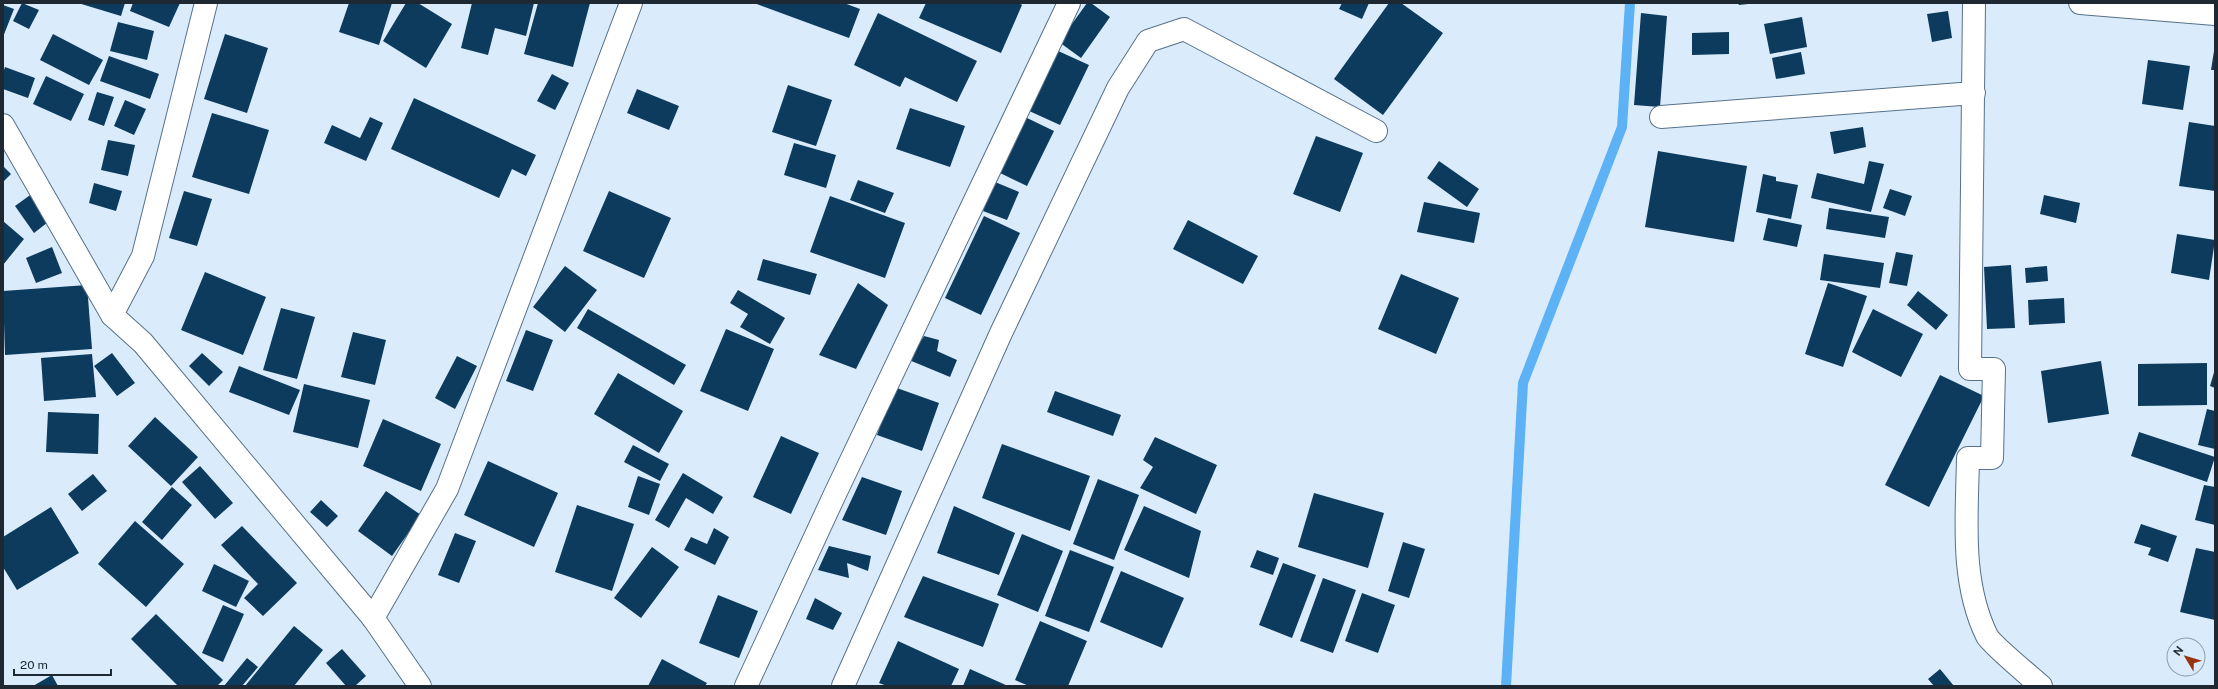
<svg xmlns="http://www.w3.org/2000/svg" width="2218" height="689" viewBox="0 0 2218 689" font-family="'Public Sans',sans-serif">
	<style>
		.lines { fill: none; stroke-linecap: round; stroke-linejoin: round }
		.stream { stroke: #5db1f5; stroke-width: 10 }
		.building { fill: #0c3b5d }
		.street-casing { stroke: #577189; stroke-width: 24 }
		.secondary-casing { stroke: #577189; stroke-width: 24 }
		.street { stroke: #fff; stroke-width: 22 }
		.secondary { stroke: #fff; stroke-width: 22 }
	</style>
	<rect width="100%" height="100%" fill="#daecfc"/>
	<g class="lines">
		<!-- stream -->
		<path class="stream" d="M1506,686L1523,383L1622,127L1630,3"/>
	</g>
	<!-- building -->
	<path class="building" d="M22,3L39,10L29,29L13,21Z
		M78,3H125L121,16Z
		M133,3H180L169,27L130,11Z
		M349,3H392L379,45L339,32Z
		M406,3H418L452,24L426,68L383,41Z
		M472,3H534L526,36L495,28L488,55L461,48Z
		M538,3H590L573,67L524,54Z
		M754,3H844L860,9L849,38Z
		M926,3H1019L1022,5L1001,53L919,18Z
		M1087,3H1091L1110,17L1081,58L1059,42Z
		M1342,3H1369L1362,19L1339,9Z
		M1389,3H1401L1443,33L1383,115L1334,79Z
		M1738,3H1748V4L1739,5Z
		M3,5L14,9L3,37Z
		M1948,11L1952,38L1932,42L1927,14Z
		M878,13L977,61L957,102L905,77L900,87L854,65Z
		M1641,13L1667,16L1660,107L1634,105Z
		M1802,17L1807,47L1770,54L1764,24Z
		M118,22L154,31L147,60L110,51Z
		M1729,32V54L1692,55V33Z
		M53,34L103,60L89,85L40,60Z
		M225,34L268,48L247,113L204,99Z
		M1056,50L1089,65L1060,125L1027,110Z
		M2214,51H2215V70H2211Z
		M1801,52L1805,74L1776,79L1772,58Z
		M109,56L159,74L150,99L100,81Z
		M2148,60L2190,66L2183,110L2142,104Z
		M5,67L35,78L28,98L3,89V73Z
		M552,74L569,83L555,110L537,101Z
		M46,76L84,94L71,121L33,104Z
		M788,85L832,100L816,146L772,132Z
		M637,89L679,106L669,130L627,113Z
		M97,92L114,97L104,126L88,120Z
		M414,98L536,155L526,176L512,169L499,198L391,149Z
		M125,100L146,109L134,135L114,126Z
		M910,108L965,126L950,167L896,149Z
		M212,113L269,130L249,194L192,177Z
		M370,117L383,123L366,161L324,143L332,125L360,138Z
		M1025,117L1054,131L1027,186L998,172Z
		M2189,122L2215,126V191L2179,186Z
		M1863,127L1866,147L1834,154L1830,132Z
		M1316,136L1363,153L1340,212L1293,194Z
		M108,140L135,145L128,176L101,170Z
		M794,143L836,155L826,188L784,175Z
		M1658,151L1747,166L1734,242L1645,227Z
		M1439,161L1479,189L1467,207L1427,178Z
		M1869,161L1884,164L1871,212L1811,198L1817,173L1864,184Z
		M3,166L11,174L3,182Z
		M1763,174L1776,177V181L1798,185L1791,219L1756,212Z
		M858,180L894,193L885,213L850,200Z
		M995,182L1019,192L1007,220L983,211Z
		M94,183L122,191L116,211L89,203Z
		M1890,189L1912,196L1905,216L1883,208Z
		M184,191L212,199L197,246L169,238Z
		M609,191L671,218L644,278L583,251Z
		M33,193L52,219L34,233L15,206Z
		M2044,195L2080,203L2076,223L2040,214Z
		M830,196L905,223L885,278L810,252Z
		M1424,202L1480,213L1474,243L1417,232Z
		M1829,208L1889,217L1885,238L1826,229Z
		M984,216L1020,233L981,315L945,298Z
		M1768,218L1802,225L1797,247L1763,240Z
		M1188,220L1258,256L1243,284L1173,249Z
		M3,221L24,239L3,265Z
		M2177,234L2215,240L2209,280L2171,273Z
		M52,247L62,273L36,283L26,258Z
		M1896,252L1913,255L1907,286L1889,283Z
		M1824,254L1884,263L1880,288L1820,280Z
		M763,259L817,274L810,295L757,280Z
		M2011,265L2015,328L1987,329L1984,267Z
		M565,266L597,290L565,332L533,307Z
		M2047,266L2048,281L2026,283L2025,268Z
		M205,272L266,297L243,355L181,330Z
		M1401,274L1459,298L1436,354L1378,329Z
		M858,283L888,305L856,369L819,355Z
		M1828,283L1867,296L1843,367L1805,354Z
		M87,285L92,349L5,355L3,291Z
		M738,290L785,318L770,344L740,327L748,314L730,303Z
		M1918,291L1948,315L1936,330L1907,305Z
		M2064,298L2065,323L2029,325L2028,300Z
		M281,308L315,317L297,379L263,370Z
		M588,309L686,365L674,385L577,328Z
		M1873,309L1923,334L1901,377L1852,352Z
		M726,329L774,349L748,411L700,391Z
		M526,330L553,340L533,391L506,381Z
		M353,332L386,340L375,385L341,377Z
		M924,336L939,340L937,351L957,360L950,377L909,360Z
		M112,353L135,383L117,396L94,366Z
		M202,353L223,372L209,386L189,366Z
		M92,354L96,397L44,401L41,358Z
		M457,356L477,366L455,409L435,398Z
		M2101,361L2109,414L2048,423L2041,371Z
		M2207,363V405L2138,406V364Z
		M239,366L300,390L289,415L229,392Z
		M2215,369V388L2210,386Z
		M618,373L683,411L659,453L594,414Z
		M1940,375L1984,396L1929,507L1885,485Z
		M304,384L370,400L358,448L293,432Z
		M894,387L939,403L922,451L877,435Z
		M1055,391L1121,415L1113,436L1047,412Z
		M2207,409L2215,411V449L2198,445Z
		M48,412L99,414L98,454L46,452Z
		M155,417L198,457L171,486L128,446Z
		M383,419L441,444L421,491L363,466Z
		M2139,432L2215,457L2207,482L2131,456Z
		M781,436L819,453L791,514L753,497Z
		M1155,437L1217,465L1196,514L1140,488L1153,467L1143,460Z
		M1002,444L1090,476L1070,531L982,498Z
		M633,445L669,464L660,481L624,462Z
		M488,461L558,493L534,547L464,515Z
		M200,466L233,503L215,519L182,482Z
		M683,473L723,497L713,514L686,498L669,528L655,520Z
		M93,474L107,491L82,511L68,494Z
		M638,476L660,484L649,515L628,507Z
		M862,477L902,491L886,535L842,520Z
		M1098,479L1139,495L1114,560L1073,544Z
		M2204,485L2215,487V525L2195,520Z
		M172,487L192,505L162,540L142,522Z
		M386,491L421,515L392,556L358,531Z
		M1314,493L1384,513L1368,568L1298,547Z
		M321,500L338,516L327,527L310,512Z
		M577,505L634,524L612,591L555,572Z
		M954,506L1015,533L999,575L937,553Z
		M1144,506L1201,531L1189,578L1124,550Z
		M51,507L79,553L17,590L3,567V537Z
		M135,521L184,564L146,607L98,564Z
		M2141,524L2177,536L2168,562L2148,555L2151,548L2134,543Z
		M242,526L297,583L263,616L244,598L258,584L221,545Z
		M714,528L729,537L715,565L684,550L691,537L707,544Z
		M455,533L476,541L459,583L438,575Z
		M1022,534L1063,551L1038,612L997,595Z
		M1403,542L1425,549L1409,598L1388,591Z
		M829,546L871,556L868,571L847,563L849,578L818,570Z
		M652,547L679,567L641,618L614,598Z
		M2196,548L2215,552V620L2180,612Z
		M1070,550L1114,567L1089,632L1045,616Z
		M1257,550L1279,558L1273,575L1250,567Z
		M1283,563L1316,575L1292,638L1259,625Z
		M214,564L249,581L236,607L202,591Z
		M1121,571L1184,598L1162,648L1100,622Z
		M923,576L999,604L983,647L904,617Z
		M1323,578L1356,590L1333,653L1300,641Z
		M1362,593L1395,605L1378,653L1345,641Z
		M718,595L758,611L739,658L699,643Z
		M815,598L842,613L833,630L806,619Z
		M223,605L244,614L223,662L202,653Z
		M156,614L223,680L217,686H178L131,639Z
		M1040,621L1087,641L1068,686H1029L1015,680Z
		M294,626L323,650L294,686H245Z
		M898,641L959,669L951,686H887L879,683Z
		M342,649L366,676L355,686H346L326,663Z
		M247,658L258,667L242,686H224Z
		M662,659L707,683L705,686H648Z
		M970,669L1008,686H963Z
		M1940,669L1954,686H1934L1928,679Z
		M52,675L58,686H33Z"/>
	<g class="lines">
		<!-- street casing -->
		<g class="street-casing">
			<path id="street" d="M1974,3L1970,369H1994L1992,458H1968C1967,517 1960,581 1987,636C1992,645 2031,677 2041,686
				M2080,3L2215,14
				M1661,117L1974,93
				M3,125L112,315
				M373,618L447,489L631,3
				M843,686L1001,333L1118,88L1148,41L1184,29L1376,131"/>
		</g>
		<!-- secondary casing -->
		<g class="secondary-casing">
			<path id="secondary" d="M206,3L143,256L112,315L143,343L373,618L420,686
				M746,686L835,494L1069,3"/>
		</g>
		<!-- street -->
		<use href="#street" class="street"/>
		<!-- secondary -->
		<use href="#secondary" class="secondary"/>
	</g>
	<!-- border -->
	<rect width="2218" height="689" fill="none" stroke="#1d2832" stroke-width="8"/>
	<!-- north arrow -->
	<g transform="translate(2186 657) rotate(308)"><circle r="19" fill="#daecfc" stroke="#8e9eab"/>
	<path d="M0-3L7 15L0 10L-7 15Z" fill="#99330c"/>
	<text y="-6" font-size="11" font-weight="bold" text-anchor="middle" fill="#1d2832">N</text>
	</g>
	<!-- scale -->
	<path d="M14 669v6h97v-6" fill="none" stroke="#1d2832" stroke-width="2"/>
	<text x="20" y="669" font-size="12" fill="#1d2832" stroke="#daecfc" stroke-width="3" paint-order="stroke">20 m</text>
</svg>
